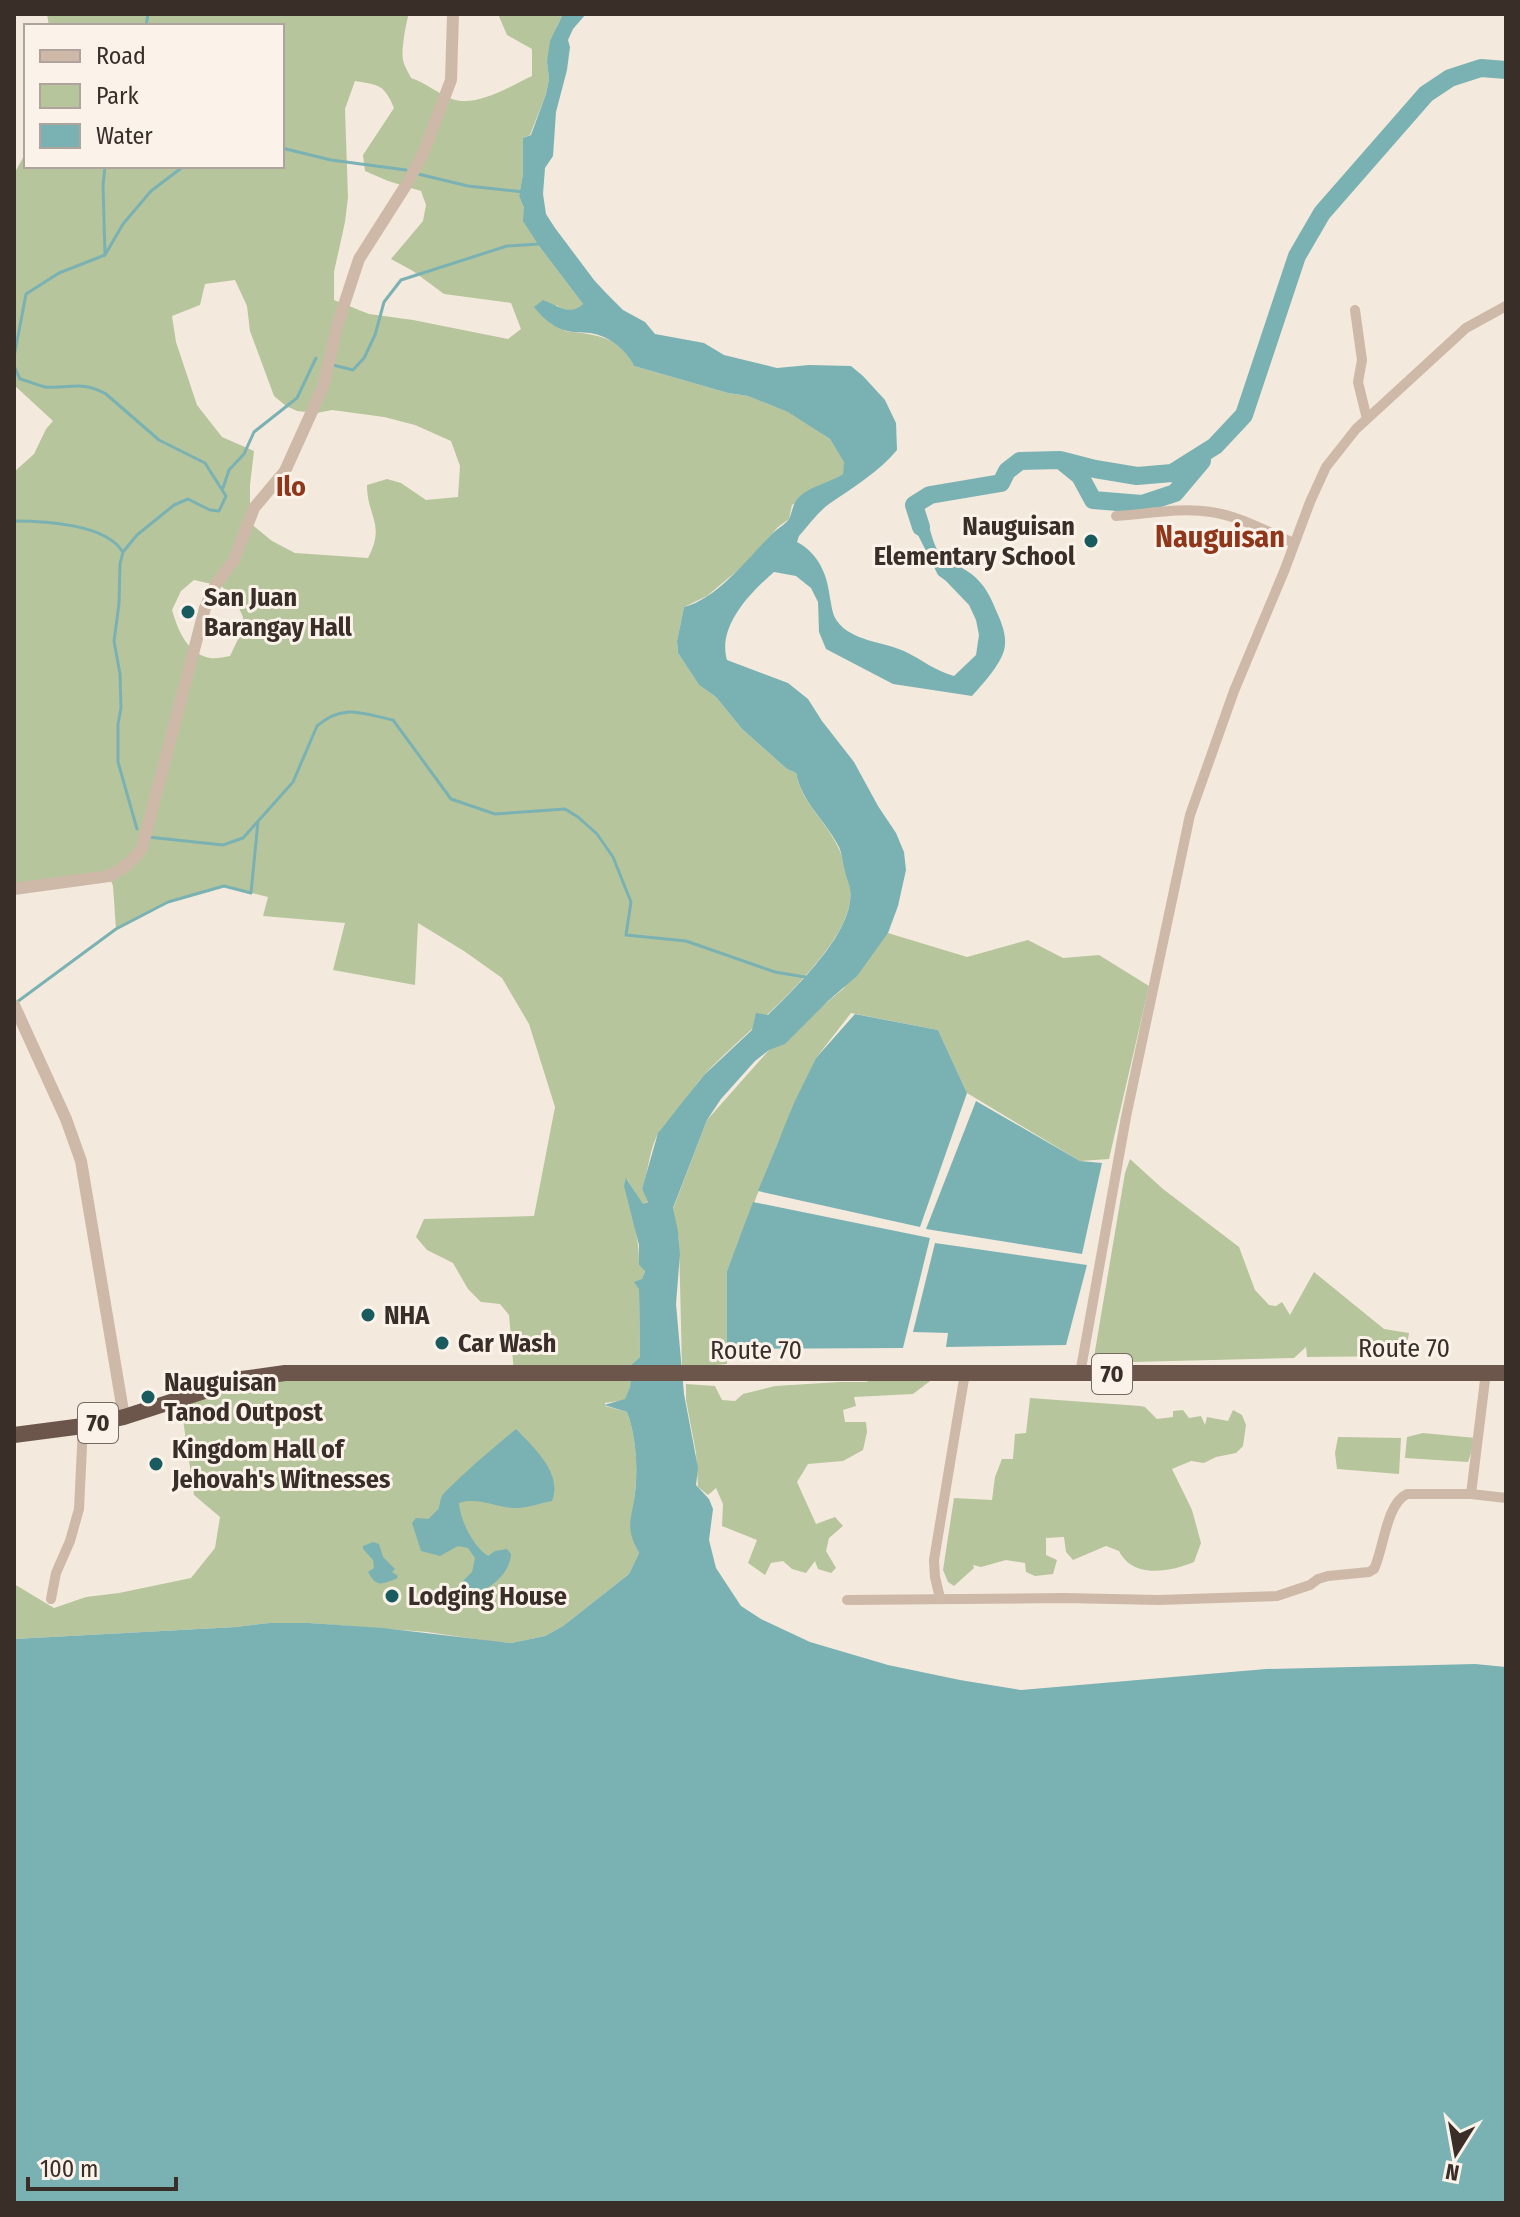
<svg xmlns="http://www.w3.org/2000/svg" width="1520" height="2217" viewBox="0 0 1520 2217" font-family="'Fira Sans Condensed',sans-serif">
	<style>
		.green { fill: #b7c59c; fill-rule: evenodd }
		.water { fill: #7ab2b4 }
		.lines { fill: none; stroke-linecap: round; stroke-linejoin: round }
		.stream { stroke: #7ab2b4; stroke-width: 3 }
		.river { stroke: #7ab2b4; stroke-width: 18 }
		.minor { stroke: #ceb9a8; stroke-width: 10 }
		.tertiary { stroke: #ceb9a8; stroke-width: 12 }
		.trunk { stroke: #6c564c; stroke-width: 16 }
		.poi-dot { fill: #1a5b5f; stroke: #fbf3ea; stroke-width: 3 }
		.labels { text-anchor: middle; dominant-baseline: central; stroke-width: 6; stroke-linejoin: round; paint-order: stroke }
		.shield { fill: #fbf3ea; stroke: #746963; stroke-width: 2 }
		.shield-label { font-size: 24px; font-weight: bold; fill: #3a2e29 }
		.poi-label { font-size: 26px; font-weight: bold; fill: #3a2e29; stroke: #fbf3ea; text-anchor: start }
		.street-label { font-size: 26px; fill: #3a2e29; stroke: #fbf3ea }
		.neighbourhood-label { font-size: 28px; font-weight: bold; fill: #8f361b; stroke: #fbf3ea }
		.quarter-label { font-size: 30px; font-weight: bold; fill: #8f361b; stroke: #fbf3ea }
	</style>
	<rect width="100%" height="100%" fill="#f4e9dd"/>
	<!-- green -->
	<path class="green" d="M47,14H409C406,21 401,52 403,60C404,66 409,73 411,78C426,83 437,93 452,99C475,108 511,86 532,76V49L507,35L498,14H563L557,26L547,62L549,79L546,94L530,135L523,138V174L519,196L524,208V221L539,246L583,304C576,314 565,311 556,305L565,331C596,335 619,335 634,366L728,393L748,396L789,412L830,439L845,462L843,474L792,505L789,519L778,527L744,565L707,596L684,607L677,641L678,653L699,685L716,697L742,729L787,769L796,773C801,802 826,821 838,847C843,856 848,878 850,888C859,945 742,1034 706,1073C696,1083 689,1096 680,1107C674,1115 666,1122 660,1131C649,1147 649,1171 642,1189L648,1201L643,1205L627,1179C630,1207 640,1239 639,1265L645,1270L639,1289L640,1357L632,1364L630,1387L625,1400L605,1403V1406L627,1412C636,1436 638,1466 635,1492C633,1513 629,1534 639,1553L629,1574L563,1626L545,1636L511,1643L495,1642L427,1632L309,1623H269L236,1627L14,1639V1584L54,1608L86,1597L119,1593L191,1578L215,1548L220,1517L194,1495L180,1399L242,1379L514,1373L509,1315L500,1304L481,1302L468,1289L453,1263L427,1250L416,1237L424,1219L534,1216L555,1107L529,1024L502,978L464,951L418,923L415,985L333,970L345,923L263,916L268,897L225,886L168,902L116,929L113,886L109,876L14,889V472L34,454L46,429L53,421L14,385V174L26,152V166H282V26H49ZM355,81C379,85 384,84 394,108L363,155L365,171L388,181L421,191L426,205L423,221L391,259L413,271L444,294L511,303L521,329L508,339L413,320L369,314L334,300V272L345,222L348,197L345,109ZM235,280L247,306L250,331L274,396L286,406L297,411L317,413L332,410L384,417L415,425L451,441L460,466L458,497L426,500L401,483L387,479L367,485C367,517 386,524 368,558L295,553L272,541L250,523V485L254,451L222,437L197,405L176,342L172,316L200,305L205,284ZM194,580L221,586L234,597L243,617L240,635L230,656C224,657 216,659 210,658C187,654 178,630 172,610L181,591Z
		M888,933L967,957L1028,940L1063,958L1099,955L1149,986L1109,1159L1080,1161L967,1093L938,1030L851,1013L816,1058L778,1142L727,1271V1364L682,1368L679,1240L673,1209L707,1120L769,1050L843,989Z
		M1130,1159L1163,1189L1239,1247L1255,1290L1269,1305L1276,1306L1282,1302L1290,1315L1314,1272L1384,1329L1409,1333L1405,1356L1307,1357L1306,1347L1294,1358L1093,1363L1125,1173Z
		M876,1378L888,1381H930L913,1394L854,1397L856,1406L843,1410L845,1422H866L867,1432L863,1450L843,1461L808,1464L797,1482L816,1524L835,1517L843,1526L829,1538L826,1551L836,1568L831,1573L818,1569L815,1561L806,1573L792,1569L783,1561L771,1563L765,1575L748,1563L757,1540L722,1526L723,1504L716,1488L708,1495L698,1487L696,1453L686,1400V1384L715,1386L722,1400L735,1401L743,1394L775,1386L840,1382H866Z
		M1030,1398L1140,1406L1145,1407L1157,1419L1173,1417V1411L1183,1410L1189,1418L1201,1416L1205,1425L1207,1417L1228,1421L1233,1410L1242,1415L1246,1425L1243,1446L1236,1453L1216,1457L1204,1463L1191,1461L1172,1469L1192,1510L1201,1543L1194,1562C1170,1572 1133,1579 1119,1551L1106,1546L1073,1560L1066,1552L1064,1537L1046,1538V1555L1057,1560L1053,1574L1035,1576L1026,1572L1025,1563L1006,1560L981,1567L973,1565L974,1568L954,1586L948,1582L943,1570L954,1498L992,1500L995,1477L1002,1459H1013L1015,1434L1026,1433Z
		M1423,1433L1476,1438L1468,1462L1405,1458L1407,1437Z
		M1338,1437L1401,1438L1399,1474L1337,1469L1335,1453Z"/>
	<!-- water -->
	<path class="water" d="M563,14H586L573,29L568,40L570,47L567,70L556,112L553,156L545,168L543,194L546,214L555,228L594,280L607,294L623,310L645,322L655,334L704,343L724,355L777,368L809,365L851,366L863,376L885,400L896,423L897,450C879,472 852,488 829,504C818,512 808,526 799,536L797,542C819,554 827,574 830,598C832,607 832,614 837,621C851,641 884,642 904,651C921,659 935,671 954,676L976,655L979,635L976,620L969,605L946,581L938,575L915,529L912,516L914,505C930,510 929,539 939,552C947,562 966,568 975,577C985,586 990,596 995,608C1000,619 1006,632 1005,644C1005,660 983,684 972,696L893,684L826,649L819,632L818,602L811,588L796,576L774,572C751,592 717,626 727,660L788,683L808,699L822,721L854,762L878,806L896,833L904,852L906,870L898,906L888,933L857,976L828,1001L785,1044L769,1050L755,1061L721,1099L707,1120L673,1208L678,1231L680,1254L676,1304L684,1394L698,1468L696,1485L709,1499L713,1509L709,1540L716,1568L741,1606L761,1619L810,1642L888,1665L960,1680L1021,1690L1266,1669L1475,1664L1506,1667V2203H14V1639L236,1627L269,1623H309L383,1628L511,1643L545,1636L563,1626L629,1574L639,1553C624,1526 632,1520 635,1493C638,1467 636,1436 627,1412L604,1405L625,1399L630,1387L632,1364L640,1357L639,1289L634,1282L642,1279L645,1271L639,1265V1245L624,1186L626,1178L643,1204L648,1202L642,1189L658,1133L704,1075L752,1030L756,1013L768,1015C795,988 856,931 850,889C849,883 846,877 845,871C843,864 842,854 839,847C826,821 802,803 796,773L787,769L742,729L716,697L699,685L678,653L677,641L684,607C718,598 746,560 770,536C775,530 785,525 789,519C793,511 792,504 799,497C810,486 830,483 843,474L844,462L830,439L788,412L748,396L728,393L634,366C626,349 609,336 590,333C581,332 572,333 564,330C551,326 542,317 534,307L543,300C557,305 570,317 583,304L539,246L523,221L524,208L519,196L523,174V138L531,135L546,94L549,79L547,62L550,41Z
		M855,1014L938,1030L967,1093L920,1227L758,1191L794,1103L816,1058Z
		M976,1101L1080,1161L1102,1163L1082,1254L926,1229Z
		M753,1202L930,1238L903,1348L727,1349V1271Z
		M935,1243L1087,1265L1066,1345L946,1347L948,1333L913,1332Z
		M516,1429C534,1448 563,1473 552,1501C541,1503 530,1507 519,1508C498,1509 479,1496 459,1503C460,1520 473,1546 488,1556L495,1551L507,1549L511,1554C510,1577 481,1598 458,1595L456,1588L472,1572L475,1558L468,1548L458,1546L440,1556L421,1551L412,1523L416,1518L429,1519C429,1518 437,1510 438,1510C441,1503 439,1498 445,1492C467,1470 492,1449 516,1429Z
		M373,1542L379,1544L383,1557L395,1569L392,1572L398,1576L396,1579C381,1584 377,1588 368,1572L374,1568L373,1560L363,1549V1546Z"/>
	<g class="lines">
		<!-- stream -->
		<path class="stream" d="M146,26L148,14
			M282,148L331,160L406,170
			M418,174L468,186L524,192
			M105,255L123,224L151,191L184,166
			M14,357L26,294L59,273L105,255L103,185L105,166
			M333,365L353,370L364,358L375,335L384,302L401,280L507,246L539,244
			M14,366L20,379C29,381 38,386 46,387C70,389 82,380 106,394L159,440L205,463L226,496L219,511L210,510L188,499L174,505L137,535L123,552L120,564L119,604L114,641L120,674L121,708L118,724V762L137,829
			M223,488L229,470L244,454L254,432L297,398L316,358
			M14,521C44,521 105,524 122,551
			M148,837L223,845L243,838L293,782L317,726C343,703 363,714 393,720L451,799L495,814L565,809L578,817L597,834L613,857L631,902L626,935L686,941L775,972L805,977
			M17,1002L116,929L168,902L224,886L251,893L258,821"/>
		<!-- river -->
		<path class="river" d="M1064,463L1080,476L1093,500L1142,504L1175,493L1202,461
			M921,527L914,505L930,495L1001,483L1007,471L1020,461L1060,460L1095,469L1137,476L1172,473L1215,446L1244,415L1297,256L1322,213L1426,94L1450,78L1481,68L1506,70"/>
		<!-- minor -->
		<path class="minor" d="M1355,310L1362,360L1358,382L1367,419
			M1116,516C1148,514 1180,507 1211,512C1240,516 1267,532 1294,543
			M1486,1372L1471,1494L1506,1498
			M1080,1374L1126,1117L1190,815L1234,691L1285,569L1310,502L1326,467L1356,429L1466,328L1506,306
			M940,1598L935,1577L934,1560L965,1373
			M51,1599L56,1573L70,1541L79,1509L83,1426
			M847,1600L1064,1598L1159,1600L1277,1596L1310,1585L1318,1579L1328,1576L1369,1572L1374,1569C1384,1548 1386,1504 1407,1494H1471"/>
		<!-- tertiary -->
		<path class="tertiary" d="M14,889L109,876C124,869 132,861 142,848L205,608L216,584L234,560L254,508L285,471L323,387L338,323L359,259L408,182L423,154L451,80L453,14
			M14,1005L66,1119L81,1161L124,1417"/>
		<!-- trunk -->
		<path class="trunk" d="M14,1435L83,1426L124,1417L242,1379L285,1373H1506"/>
	</g>
	<!-- markers -->
	<g class="poi-dot">
		<circle cx="1091" cy="541" r="8"/>
		<circle cx="188" cy="612" r="8"/>
		<circle cx="368" cy="1315" r="8"/>
		<circle cx="442" cy="1343" r="8"/>
		<circle cx="148" cy="1397" r="8"/>
		<circle cx="156" cy="1464" r="8"/>
		<circle cx="392" cy="1596" r="8"/>
	</g>
	<g class="labels">
		<!-- shield labels -->
		<g class="shield">
			<rect x="1092" y="1354" width="40" height="40" rx="6"/>
			<rect x="78" y="1403" width="40" height="40" rx="6"/>
		</g>
		<g class="shield-label">
			<text x="1112" y="1374">70</text>
			<text x="98" y="1423">70</text>
		</g>
		<!-- poi labels -->
		<g class="poi-label">
			<text x="1075" y="526" text-anchor="end">Nauguisan<tspan x="1075" dy="30">Elementary School</tspan></text>
			<text x="204" y="597">San Juan<tspan x="204" dy="30">Barangay Hall</tspan></text>
			<text x="384" y="1315">NHA</text>
			<text x="458" y="1343">Car Wash</text>
			<text x="164" y="1382">Nauguisan<tspan x="164" dy="30">Tanod Outpost</tspan></text>
			<text x="172" y="1449">Kingdom Hall of<tspan x="172" dy="30">Jehovah's Witnesses</tspan></text>
			<text x="408" y="1596">Lodging House</text>
		</g>
		<!-- street labels -->
		<g class="street-label">
			<text x="1404" y="1348">Route 70</text>
			<text x="756" y="1350">Route 70</text>
		</g>
		<!-- neighbourhood labels -->
		<g class="neighbourhood-label">
			<text x="291" y="486">Ilo</text>
		</g>
		<!-- quarter labels -->
		<g class="quarter-label">
			<text x="1220" y="537">Nauguisan</text>
		</g>
	</g>
	<!-- border -->
	<rect width="1520" height="2217" fill="none" stroke="#3a2e29" stroke-width="32"/>
	<!-- legend -->
	<rect x="24" y="24" width="260" height="144" fill="#fbf3ea" stroke="#aea49d" stroke-width="2"/>
	<rect x="40" y="50" width="40" height="12" fill="#ceb9a8" stroke="#aea49d" stroke-width="2"/>
	<text x="96" y="64" font-size="24" fill="#3a2e29">Road</text>
	<rect x="40" y="84" width="40" height="24" fill="#b7c59c" stroke="#aea49d" stroke-width="2"/>
	<text x="96" y="104" font-size="24" fill="#3a2e29">Park</text>
	<rect x="40" y="124" width="40" height="24" fill="#7ab2b4" stroke="#aea49d" stroke-width="2"/>
	<text x="96" y="144" font-size="24" fill="#3a2e29">Water</text>
	<!-- north arrow -->
	<g transform="translate(1456 2153) rotate(191)" stroke="#fbf3ea" stroke-width="6" paint-order="stroke">
	<path d="M0-6L14 30L0 20L-14 30Z" fill="#3a2e29"/>
	<text y="-12" font-size="22" font-weight="bold" text-anchor="middle" fill="#3a2e29">N</text>
	</g>
	<!-- scale -->
	<path d="M28 2177v12h148v-12" fill="none" stroke="#3a2e29" stroke-width="4"/>
	<text x="40" y="2177" font-size="24" fill="#3a2e29" stroke="#fbf3ea" stroke-width="6" paint-order="stroke">100 m</text>
</svg>
